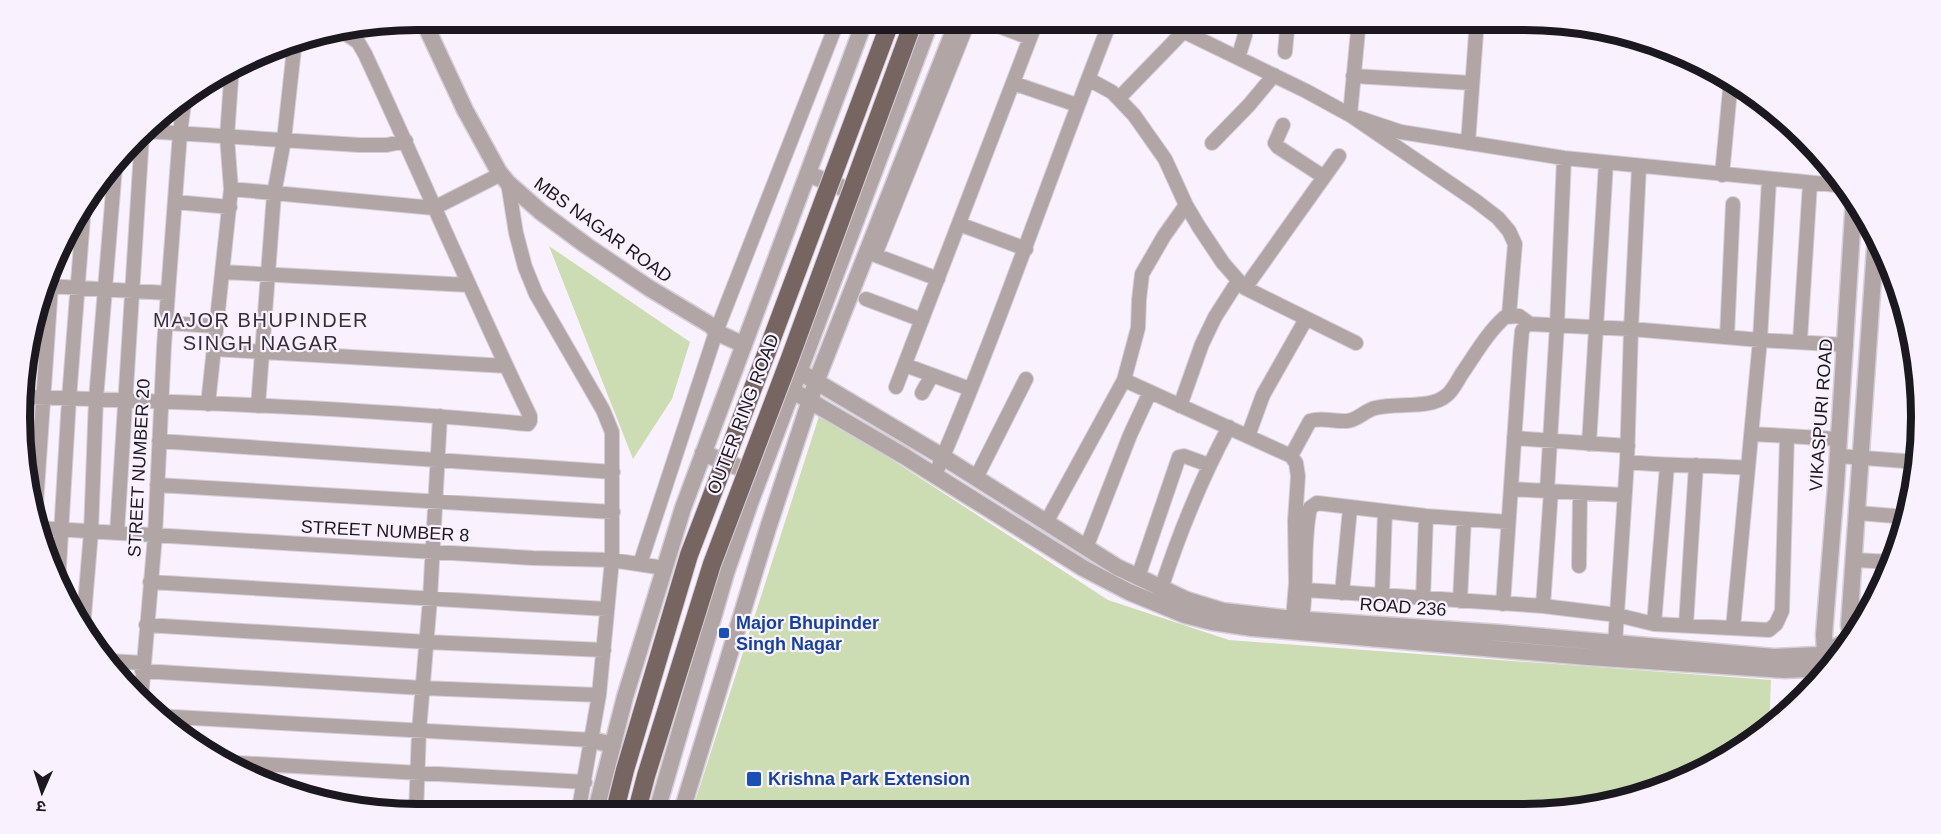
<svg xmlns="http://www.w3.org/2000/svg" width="1941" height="834" viewBox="0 0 1941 834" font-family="Helvetica,'Noto Sans Devanagari',sans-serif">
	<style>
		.green { fill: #ccdcb3 }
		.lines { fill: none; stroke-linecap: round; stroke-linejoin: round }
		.minor-casing { stroke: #d6cfda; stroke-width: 16 }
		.tertiary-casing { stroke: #d6cfda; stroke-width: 19 }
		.minor { stroke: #b1a6a5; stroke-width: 14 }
		.tertiary { stroke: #b1a6a5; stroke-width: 16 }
		.primary-bridge-casing { stroke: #d6cfda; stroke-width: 20; stroke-linecap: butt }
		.primary-bridge { stroke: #776562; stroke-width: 18 }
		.transit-dot { fill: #1a4fb4; stroke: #f9f2fe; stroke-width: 2 }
		.labels { text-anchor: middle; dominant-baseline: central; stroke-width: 4.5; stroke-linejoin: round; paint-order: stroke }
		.street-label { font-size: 18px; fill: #1c181f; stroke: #f9f2fe }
		.transit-label { font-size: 18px; font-weight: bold; fill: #164399; stroke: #f9f2fe; text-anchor: start }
		.neighbourhood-label { font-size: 20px; letter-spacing: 1.5px; fill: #382f3e; stroke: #f9f2fe }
		.rim { fill: none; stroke: #1c181f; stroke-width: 8 }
	</style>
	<rect width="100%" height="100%" fill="#f9f2fe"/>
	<!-- green -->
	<path class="green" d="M549,246L690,342L672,399L633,459Z
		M820,413L1108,600L1229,640L1771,680L1769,729L1676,784L1576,811L691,814Z"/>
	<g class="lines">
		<!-- minor casing -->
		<g class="minor-casing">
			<path id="minor" d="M983,20L1030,38
				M1160,20L1306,91L1350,115L1401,132L1564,158L1846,186
				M1359,20L1350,115L1476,201L1498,218L1509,231L1515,244L1509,315
				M1285,52L1288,20
				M1238,58L1245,35L1246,20
				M1353,76L1472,83
				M1088,79L1112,92L1134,115L1165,159L1186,205L1199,227L1223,263L1245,288L1356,343
				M1013,83L1077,105
				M1119,98L1184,31
				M1283,125L1275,143L1278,147L1324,177
				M144,131L359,145H387L406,141
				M1212,143L1249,105L1274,75
				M1468,143L1477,20
				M1722,175L1731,79
				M508,183L516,233L525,267L536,294L603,410L612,432V560L599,695L578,814
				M231,189L227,137L232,66
				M175,202L230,207
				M959,224L1026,249
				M223,272L468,285
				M938,279L875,255L969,20
				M47,286L168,293
				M1245,288L1339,156
				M866,299L922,320
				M166,323L216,326
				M1727,337L1733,204
				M1800,341L1810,183
				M213,349L506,366
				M905,365L970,389
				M1124,380L1291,456L1296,463L1298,476L1295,521L1296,583L1293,619
				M896,387L1037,20
				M922,393L932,375
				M25,397C193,402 361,408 528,424L530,421V416C472,296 421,174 365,54L358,42L343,32
				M208,404L231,189L434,208L501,174
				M258,406L274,194L284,140L295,40
				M1180,406L1202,344L1215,317L1238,281
				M1248,436L1263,395L1306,319
				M1787,436L1839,439
				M1514,438L1628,446
				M159,441L613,472
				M1589,444L1606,163
				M1291,456L1310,421C1322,417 1334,422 1347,421C1358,420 1364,411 1375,408C1397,402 1430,410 1447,395C1454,389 1458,379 1463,372C1476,353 1488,332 1505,317L1519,316L1530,324
				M1838,456L1918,462
				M1627,462C1667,466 1707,465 1748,468
				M935,475C1000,326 1051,171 1111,20
				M976,478L1026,379
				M157,485L613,512
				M1511,489L1624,495
				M1547,491L1557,325L1564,158
				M1858,513L1907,517
				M35,519L51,286
				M1047,521L1124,380L1138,328L1139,300L1142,274L1164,236L1186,205
				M37,528L533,558L612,560L664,568
				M117,533L142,135
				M1086,548L1130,435L1150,392
				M1855,560L1892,562
				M640,564L716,332L838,20
				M1579,566L1580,494
				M1138,577L1179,457L1184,456L1209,465
				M150,582L607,609
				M58,584L69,399L84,205
				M1161,589C1180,531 1200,481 1229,427
				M1306,590L1543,606L1617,615L1654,624L1769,630L1776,624L1782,611L1787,436L1751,434
				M1342,593L1350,508
				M1382,596L1385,511
				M1423,599L1426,516
				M1460,601L1464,519
				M1503,604L1520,354L1522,331L1525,326L1530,324L1631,329L1760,340L1846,345
				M1543,606L1551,491
				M1302,619C1308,581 1302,546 1310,508L1317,503L1426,516L1508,522
				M1654,624L1667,466
				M146,625L427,642L604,650
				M1686,625L1696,465
				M83,628L91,532L96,399L115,167
				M1733,628L1760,340L1769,180
				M1615,644L1627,462L1631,329L1639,167
				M110,661L143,663
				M142,671L423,688L599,695
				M141,699L155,536L164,346L180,133L185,96
				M156,716L592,740
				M220,762L585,782
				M416,814L419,731L430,599L440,416"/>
		</g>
		<!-- tertiary casing -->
		<g class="tertiary-casing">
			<path id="tertiary" d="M423,20L465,110L499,172L508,183L541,212L587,246L649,288L712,326L716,332L744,345
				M808,174L863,196
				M800,372L943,457L1117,567L1187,600L1223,611L1293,619L1500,633L1774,657L1818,655L1852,639
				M793,391L904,456L1083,568L1129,592L1185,615L1212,622L1252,628L1588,657L1784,670L1807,669L1833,660
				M703,453L760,476
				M1853,640L1849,626L1876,234
				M1830,660L1825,652L1824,635L1836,485L1854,198
				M592,740L613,745
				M595,814L625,697L683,508L865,20
				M656,814L726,573L750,503L931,20
				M681,814L768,528L816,382L958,20"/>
		</g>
		<!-- minor -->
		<use href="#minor" class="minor"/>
		<!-- tertiary -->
		<use href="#tertiary" class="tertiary"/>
		<!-- primary-bridge casing -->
		<g class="primary-bridge-casing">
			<path id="primary-bridge" d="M614,814L625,770L689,555L768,349L891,20
				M636,814L646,776L712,564L790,358L914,20"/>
		</g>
		<!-- primary-bridge -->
		<use href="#primary-bridge" class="primary-bridge"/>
	</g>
	<!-- markers -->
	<g class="transit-dot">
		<rect x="718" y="627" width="12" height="12" rx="3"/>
		<rect x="746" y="771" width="16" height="16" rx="3"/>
	</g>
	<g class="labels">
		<!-- street labels -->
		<g class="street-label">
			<text transform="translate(603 230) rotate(36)">MBS NAGAR ROAD</text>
			<text transform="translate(743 414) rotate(-69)">OUTER RING ROAD</text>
			<text transform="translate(1821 415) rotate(-86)">VIKASPURI ROAD</text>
			<text transform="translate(139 468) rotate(-87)">STREET NUMBER 20</text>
			<text transform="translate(385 531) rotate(3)">STREET NUMBER 8</text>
			<text transform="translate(1403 607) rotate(4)">ROAD 236</text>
		</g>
		<!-- transit labels -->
		<g class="transit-label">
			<text x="736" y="623">Major Bhupinder<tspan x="736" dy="21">Singh Nagar</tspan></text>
			<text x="768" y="779">Krishna Park Extension</text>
		</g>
		<!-- neighbourhood labels -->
		<g class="neighbourhood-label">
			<text x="261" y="320">MAJOR BHUPINDER<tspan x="261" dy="23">SINGH NAGAR</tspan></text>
		</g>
	</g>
	<!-- crop -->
	<path d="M0 0H1941V834H0ZM417 30H1524A387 387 0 0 1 1911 417V417A387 387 0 0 1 1524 804H417A387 387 0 0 1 30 417V417A387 387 0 0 1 417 30Z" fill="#f9f2fe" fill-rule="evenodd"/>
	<path class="rim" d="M417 30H1524A387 387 0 0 1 1911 417V417A387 387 0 0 1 1524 804H417A387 387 0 0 1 30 417V417A387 387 0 0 1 417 30Z"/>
	<!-- north arrow -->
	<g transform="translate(42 792) rotate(183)" stroke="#f9f2fe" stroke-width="4.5" paint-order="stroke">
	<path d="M0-4.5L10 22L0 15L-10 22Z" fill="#1c181f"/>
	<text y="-9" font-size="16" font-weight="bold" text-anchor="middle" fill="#1c181f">उ</text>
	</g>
</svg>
